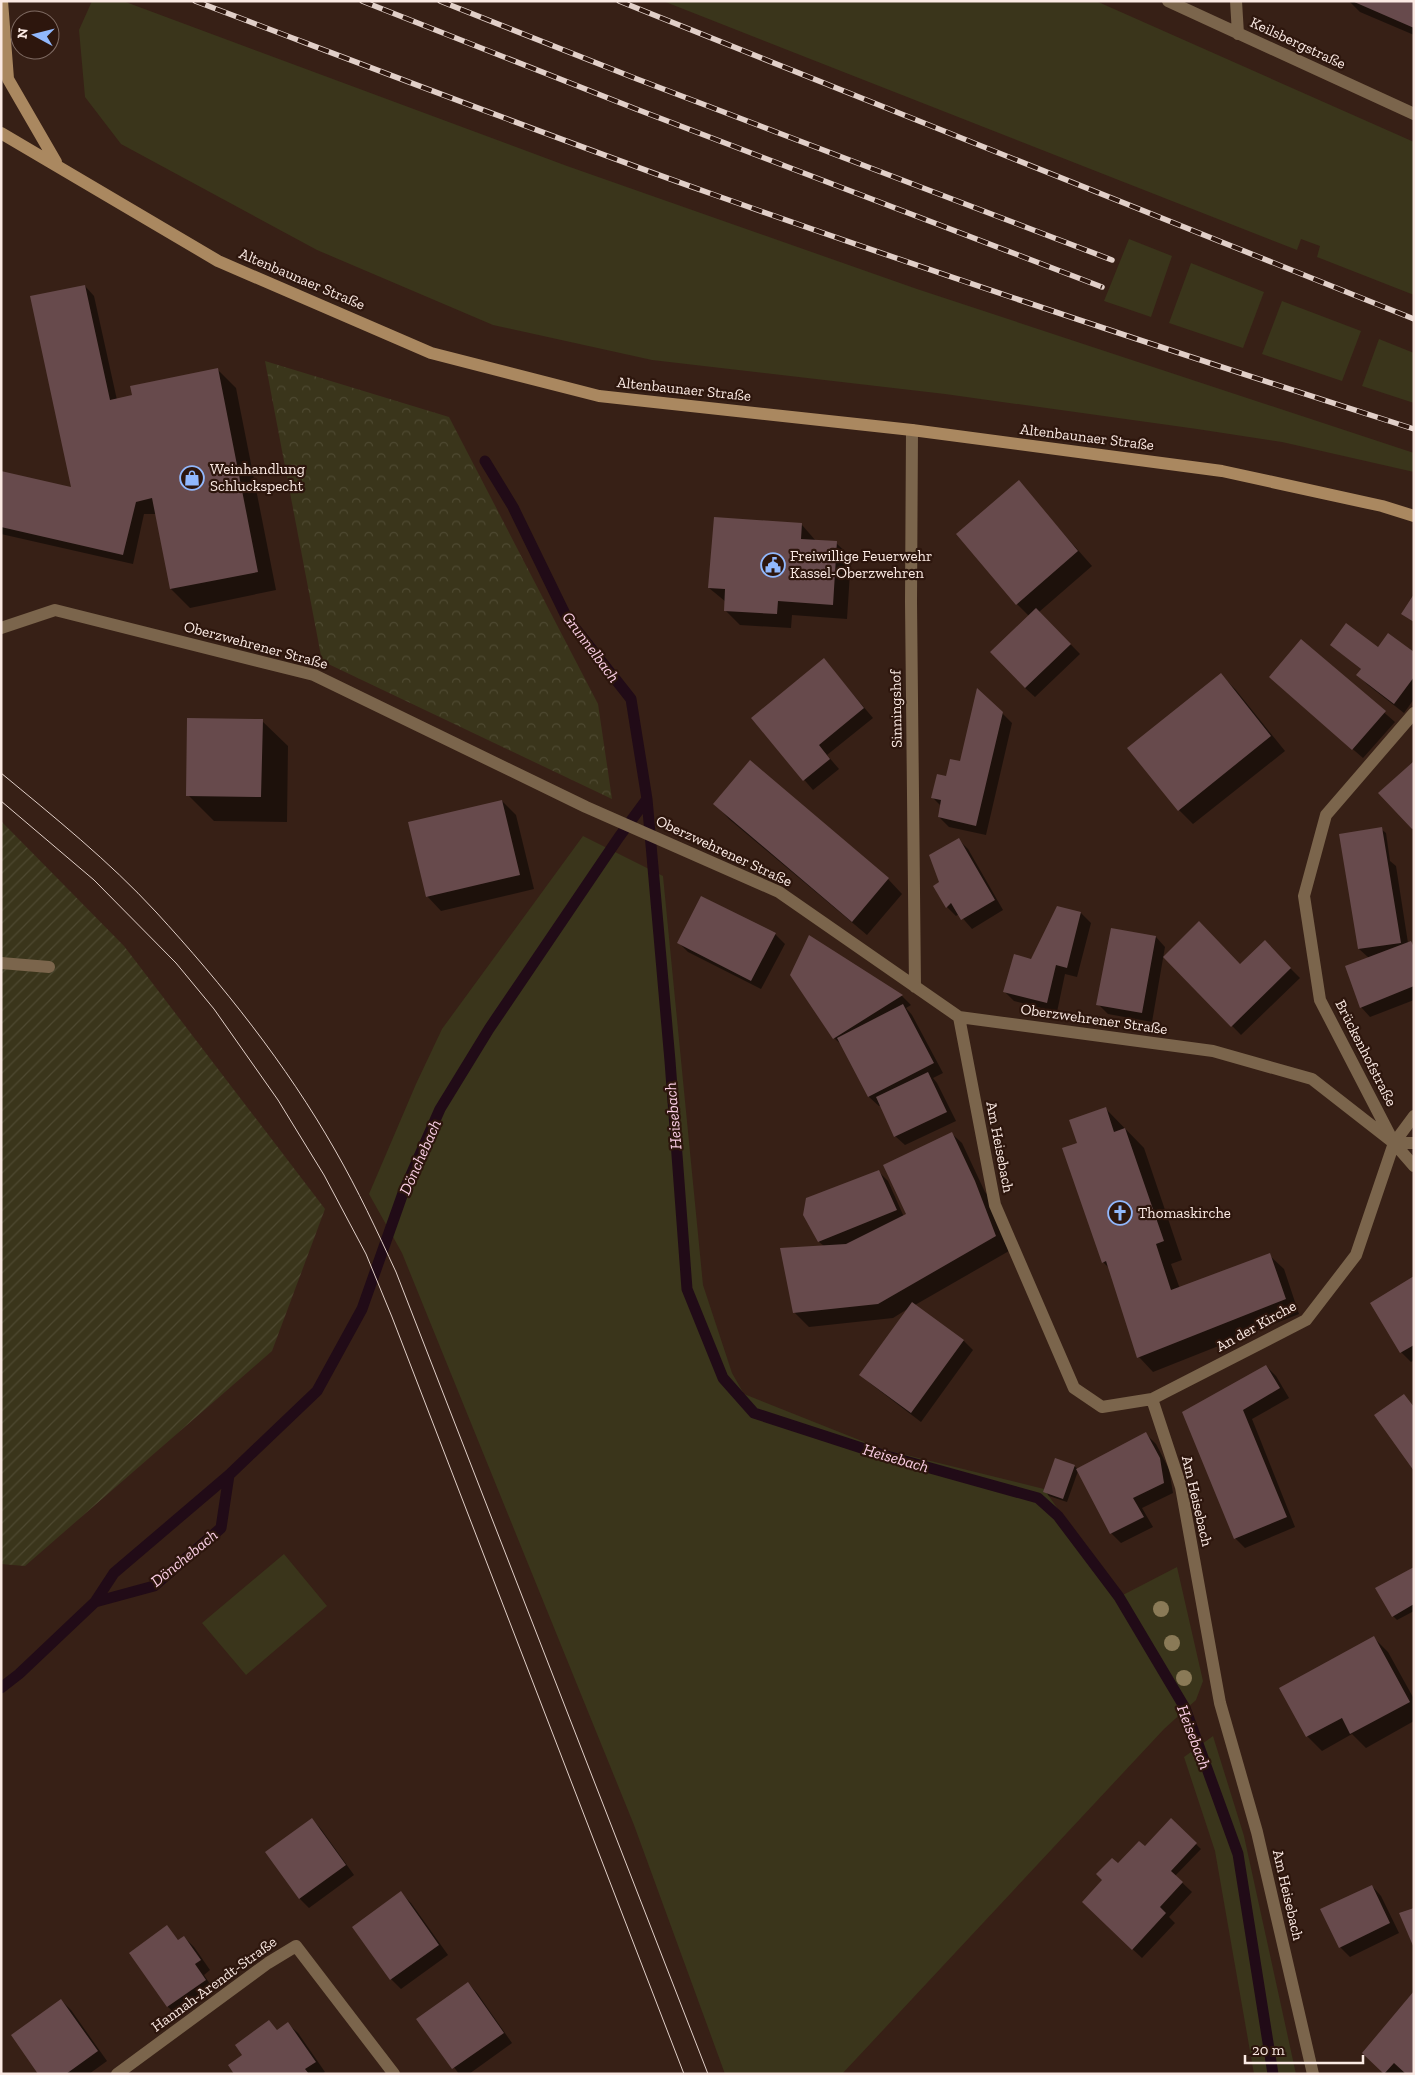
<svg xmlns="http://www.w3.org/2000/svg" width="1415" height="2075" viewBox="0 0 1415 2075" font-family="'Zilla Slab',serif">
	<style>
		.grass { fill: #3a351b }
		.forest { fill: url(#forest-crowns) }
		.garden { fill: url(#garden-furrows) }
		.shadow { fill: #0007 }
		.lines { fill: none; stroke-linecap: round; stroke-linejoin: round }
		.stream { stroke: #210b17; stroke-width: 11 }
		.building { fill: #674a4c }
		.service { stroke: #7b654c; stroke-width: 12 }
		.minor { stroke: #7b654c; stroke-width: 12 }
		.secondary { stroke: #aa8860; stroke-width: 12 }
		.tram { stroke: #e1cfc8; stroke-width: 1 }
		.rail-casing { stroke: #e1cfc8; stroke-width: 5.5 }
		.rail { stroke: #2d160d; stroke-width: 4; stroke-dasharray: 11; stroke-linecap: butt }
		.tree { fill: #8a7a57 }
		.labels { text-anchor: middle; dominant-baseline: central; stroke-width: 4.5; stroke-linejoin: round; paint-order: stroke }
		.street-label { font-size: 15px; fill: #fbeae4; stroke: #2d160d }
		.poi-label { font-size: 15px; fill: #fbeae4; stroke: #2d160d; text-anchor: start }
		.water-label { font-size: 16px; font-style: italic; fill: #fccfe6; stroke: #2d160d }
	</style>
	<defs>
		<pattern id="forest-crowns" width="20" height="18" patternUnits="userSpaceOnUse" patternTransform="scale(1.25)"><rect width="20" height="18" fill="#3a351b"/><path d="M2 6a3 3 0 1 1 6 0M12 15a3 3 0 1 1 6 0" fill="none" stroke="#4e4931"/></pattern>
		<pattern id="garden-furrows" width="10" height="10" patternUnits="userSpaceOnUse" patternTransform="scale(1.25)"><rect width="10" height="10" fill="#3a351b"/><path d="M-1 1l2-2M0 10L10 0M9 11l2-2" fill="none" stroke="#4e4931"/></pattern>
	</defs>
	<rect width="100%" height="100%" fill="#372016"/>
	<!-- grass -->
	<path class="grass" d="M92,1H123L567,166L917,289L1414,453V472L1282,442L1197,429L945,394L652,360L493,325L317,250L121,144L85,97L79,30Z
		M663,1H1096L1414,142V295L1317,257L1320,246L1301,239L1297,250Z
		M1129,239L1172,256L1151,317L1104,301Z
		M1191,263L1264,292L1243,348L1169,323Z
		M1282,301L1361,331L1342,381L1262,354Z
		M1379,339L1414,353V403L1362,386Z
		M583,836L663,876L703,1285L732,1373L744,1394L882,1449L1044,1489L1119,1597L1177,1567L1203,1681L1196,1700L1164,1729L842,2074H725L634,1825L402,1253L369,1194L416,1084L442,1029Z
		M284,1554L327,1606L246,1675L202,1623Z
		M1213,1736L1244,1836L1296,2074H1254L1215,1851L1184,1757Z"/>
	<!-- forest -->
	<path class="forest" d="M265,361L449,417L598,704L612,799L322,661Z"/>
	<!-- garden -->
	<path class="garden" d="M1,821L124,946L325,1209L272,1351L25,1566L1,1564Z"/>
	<!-- shadow -->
	<path class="shadow" d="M1349,1H1414V35L1360,12Z
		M85,286L94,296L117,400L217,369L236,388L276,590L190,608L171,589L157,514H144L133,564L1,534V472L75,489Z
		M1018,482L1092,566L1039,612L1080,654L1035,697L1025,688L1029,616L1017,604Z
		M802,525L816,541L836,543L851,557L847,619L792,615L791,628L740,625L725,610L726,602L709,588Z
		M1302,641L1395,722L1363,758L1280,686Z
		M1331,645L1414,654V699L1404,713L1368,685L1358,675L1362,670Z
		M824,660L873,718L827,755L839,769L813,790L752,719Z
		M1221,675L1235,689L1285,751L1193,824L1179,810Z
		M1002,713L1012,723L986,835L949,827L939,817L941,806L933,798L947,777Z
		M262,721L288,746L287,822L214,821L188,795Z
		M502,801L516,815L534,889L441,911L427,896Z
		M715,804L888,879L902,894L867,935L729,819Z
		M1381,829L1386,833L1390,861L1396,866L1408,943L1410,942L1414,946V1000L1370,1017L1361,1007L1369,958L1359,949Z
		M959,840L968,849L1003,910L972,929L959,914L956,916L947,907L940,882Z
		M1058,907L1081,913L1091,923L1077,977L1065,974L1057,1012L1014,1001L1005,992L1032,960Z
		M775,934L785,944L761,989L688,952L679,943Z
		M809,936L902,996L911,1005L906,1008L912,1015L943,1073L933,1078L937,1083L956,1121L905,1145L895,1136L881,1105L879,1106L869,1097L844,1047L834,1038Z
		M1156,937L1165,947L1152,1022L1108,1014L1098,1004Z
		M1264,942L1300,978L1241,1035L1165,957L1240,965Z
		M1105,1108L1144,1148L1182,1260L1171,1264L1180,1289L1269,1255L1284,1269L1299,1314L1153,1372L1139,1357L1110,1269L1103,1262L1078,1144Z
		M952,1134L962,1143L985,1192L990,1197L1009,1251L915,1305L964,1341L973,1350L921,1422L871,1384L861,1375L909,1308L893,1318L809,1327L794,1312L824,1246L819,1242L804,1214L878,1171L888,1181L904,1217L908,1215Z
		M1414,1278V1360L1411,1362L1401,1352L1372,1304Z
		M1266,1366L1276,1376L1289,1398L1252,1419L1295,1527L1245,1548L1235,1538L1184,1413Z
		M1146,1434L1156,1444L1169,1469L1173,1493L1142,1508L1153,1527L1121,1543L1111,1533L1078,1471L1067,1502L1049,1496L1045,1491L1074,1466L1078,1469Z
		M1414,1568V1611L1397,1620L1393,1616Z
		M1374,1638L1388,1652L1414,1699V1721L1366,1748L1352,1734L1322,1751L1307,1736L1281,1689Z
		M312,1819L321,1829L354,1875L309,1908L300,1899L267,1852Z
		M1171,1820L1201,1849L1175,1876L1192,1892L1169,1917L1175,1923L1142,1958L1093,1912L1118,1865L1153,1855Z
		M1372,1886L1381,1896L1399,1933L1350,1957L1340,1947Z
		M401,1893L411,1903L448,1955L401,1989L391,1979L354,1927Z
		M167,1927L179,1941L184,1937L194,1947L210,1970L204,1975L214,1990L178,2016L168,2007L130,1953Z
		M468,1983L477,1993L512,2043L469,2074H459L418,2019Z
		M1414,1993L1404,2072L1403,2074H1385L1373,2062Z
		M61,2000L71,2010L107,2061L89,2074H40Z
		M269,2022L278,2031L288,2024L298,2033L325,2072L322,2074H236L244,2056Z"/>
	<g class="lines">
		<!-- stream -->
		<path class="stream" d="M485,461L513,507L567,618L631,699L647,799L670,1061L687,1289L723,1378L754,1413L880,1454L1038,1498L1058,1516L1119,1597L1185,1708L1238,1854L1273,2074
			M95,1602L154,1586L221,1528L229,1475
			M1,1688L19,1674L95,1602L114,1573L229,1475L317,1391L362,1309L403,1193L440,1109L489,1029L619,837L647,799"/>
	</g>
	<!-- building -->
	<path class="building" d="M1352,1H1414V28Z
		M85,285L110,400L132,395L130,386L218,368L258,572L170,589L152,498L136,502L123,555L1,527V471L71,487L30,296Z
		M1019,480L1078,551L1016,605L956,534Z
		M714,517L802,523L801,539L837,541L833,605L778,601L777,614L724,611L725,589L708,588Z
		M1414,594V622L1401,614Z
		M1036,608L1071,644L1025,688L990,652Z
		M1346,623L1378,647L1388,633L1414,652V677L1394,704L1356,675L1361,669L1330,645Z
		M1301,639L1386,711L1352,750L1269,677Z
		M824,658L864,708L819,745L830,759L803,781L751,718Z
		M1221,673L1271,736L1178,811L1127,748Z
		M977,688L1003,712L976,826L938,817L941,800L931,798L937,774L946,776L950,759L960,761Z
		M187,718L263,719L261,797L186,796Z
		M750,760L889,878L852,922L713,804Z
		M1414,761V828L1412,829L1378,793Z
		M502,800L520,875L426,897L408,822Z
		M1382,827L1401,943L1358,949L1339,834Z
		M959,838L995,900L961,920L951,903L946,908L933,886L939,882L929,855Z
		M701,896L776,933L751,981L677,943Z
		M1057,906L1081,912L1067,968L1056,965L1047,1003L1003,992L1014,954L1031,959Z
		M1199,921L1240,964L1265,940L1291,968L1231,1027L1163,957Z
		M1111,928L1156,936L1142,1013L1096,1005Z
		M809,935L903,995L833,1039L790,975Z
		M1411,941L1414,947V986L1360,1008L1345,966Z
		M903,1004L934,1063L868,1097L837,1038Z
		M928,1072L947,1112L894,1137L876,1097Z
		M1106,1107L1114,1132L1125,1128L1164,1241L1156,1244L1171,1290L1270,1253L1286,1299L1137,1358L1106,1261L1102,1263L1062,1148L1077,1143L1069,1120Z
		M952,1132L975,1181L996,1236L878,1304L793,1313L780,1248L846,1244L906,1214L883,1165Z
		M879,1170L897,1210L818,1242L803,1215L806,1198Z
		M1414,1276V1345L1400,1353L1370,1303Z
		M912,1302L964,1340L911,1413L859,1375Z
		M1266,1365L1280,1388L1243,1410L1287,1517L1234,1539L1182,1412Z
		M1404,1394L1414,1407V1471L1374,1415Z
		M1146,1432L1160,1458L1164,1483L1133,1498L1144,1517L1110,1534L1076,1469Z
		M1055,1458L1075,1465L1063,1499L1043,1492Z
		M1414,1567V1604L1392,1617L1375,1588Z
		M1374,1636L1410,1702L1350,1734L1342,1718L1306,1737L1279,1688Z
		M312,1818L346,1865L299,1899L265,1852Z
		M1171,1818L1197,1843L1171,1871L1183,1882L1160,1907L1166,1913L1132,1950L1082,1902L1102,1880L1096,1874L1112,1858L1118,1863L1139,1841L1145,1846Z
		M1372,1885L1390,1923L1339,1948L1320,1909Z
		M401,1891L439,1945L390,1980L352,1927Z
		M1414,1908V1948L1399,1913Z
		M167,1925L178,1940L184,1936L201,1960L195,1964L206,1980L167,2007L129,1953Z
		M468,1982L504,2033L452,2069L416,2019Z
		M1414,1991V2074H1406L1394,2063L1384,2074L1362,2053Z
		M61,1999L98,2051L66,2074H38L11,2035Z
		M269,2020L277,2030L288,2022L316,2062L305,2069L309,2074H234L228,2065L242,2055L235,2045Z"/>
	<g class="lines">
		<!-- service -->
		<path class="service" d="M1,963L49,967"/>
		<!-- minor -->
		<path class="minor" d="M1168,1L1414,114
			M1236,1L1238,34
			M912,430L911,602L915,987
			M1,628L55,610L314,675L586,807L779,892L959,1017L1213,1051L1312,1079L1394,1143H1414
			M1414,713L1326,815L1304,896L1320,1000L1394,1143L1414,1166
			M959,1017L995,1205L1074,1388L1102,1407L1152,1399L1306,1320L1356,1255L1394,1143L1414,1116
			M1152,1399L1181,1487L1220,1703L1257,1832L1313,2074
			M117,2074L268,1963L296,1946L394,2074"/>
		<!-- secondary -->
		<path class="secondary" d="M2,1L8,79L56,162
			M1,133L218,261L431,353L599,396L912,430L1222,471L1382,506L1414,516"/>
		<!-- tram -->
		<path class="tram" d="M1,773C54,817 109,861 156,912C223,985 286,1064 335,1150C358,1190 377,1231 396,1272L708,2074
			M1,801L94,880L176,963L214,1009L278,1100L324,1175L366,1254L392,1317L684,2074"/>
		<!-- rail casing -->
		<g class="rail-casing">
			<path id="rail" d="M195,1C367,66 538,132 712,194C944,276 1179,354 1414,429
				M362,1L636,109L1102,287
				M440,1L637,79L1112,260
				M619,1L1414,319"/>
		</g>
		<!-- rail -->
		<use href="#rail" class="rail"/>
	</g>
	<!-- trees -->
	<g class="tree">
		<circle cx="1161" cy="1609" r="8"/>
		<circle cx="1172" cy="1643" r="8"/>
		<circle cx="1184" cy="1678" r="8"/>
	</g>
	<!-- icons -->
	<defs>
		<g id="shop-ring" transform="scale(1.25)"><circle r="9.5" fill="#2d160d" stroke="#91b8fd" stroke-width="1.5"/><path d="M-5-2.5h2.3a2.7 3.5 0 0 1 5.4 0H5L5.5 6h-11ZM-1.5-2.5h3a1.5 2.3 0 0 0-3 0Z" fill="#91b8fd"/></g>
		<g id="civic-ring" transform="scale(1.25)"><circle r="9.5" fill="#2d160d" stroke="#91b8fd" stroke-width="1.5"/><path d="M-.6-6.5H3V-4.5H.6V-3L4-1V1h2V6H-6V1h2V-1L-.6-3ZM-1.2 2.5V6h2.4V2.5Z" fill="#91b8fd"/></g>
		<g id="church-ring" transform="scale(1.25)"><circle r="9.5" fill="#2d160d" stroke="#91b8fd" stroke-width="1.5"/><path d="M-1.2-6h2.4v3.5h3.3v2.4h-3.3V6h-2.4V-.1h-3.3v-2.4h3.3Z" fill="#91b8fd"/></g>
	</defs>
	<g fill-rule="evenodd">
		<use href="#shop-ring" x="192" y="478"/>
		<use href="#civic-ring" x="773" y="565"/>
		<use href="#church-ring" x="1120" y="1213"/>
	</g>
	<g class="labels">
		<!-- street labels -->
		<g class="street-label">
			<text transform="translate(1298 43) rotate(25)">Keilsbergstraße</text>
			<text transform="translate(302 279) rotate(23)">Altenbaunaer Straße</text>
			<text transform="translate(684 389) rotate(6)">Altenbaunaer Straße</text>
			<text transform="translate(1087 437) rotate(7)">Altenbaunaer Straße</text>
			<text transform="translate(256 645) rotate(15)">Oberzwehrener Straße</text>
			<text transform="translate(896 709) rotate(-91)">Sinningshof</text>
			<text transform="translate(724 851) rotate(25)">Oberzwehrener Straße</text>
			<text transform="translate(1094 1019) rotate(8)">Oberzwehrener Straße</text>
			<text transform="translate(1366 1053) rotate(63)">Brückenhofstraße</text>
			<text transform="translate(1000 1147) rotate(79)">Am Heisebach</text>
			<text transform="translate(1256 1326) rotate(-29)">An der Kirche</text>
			<text transform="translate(1197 1501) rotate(77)">Am Heisebach</text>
			<text transform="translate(1288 1895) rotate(77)">Am Heisebach</text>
			<text transform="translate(214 1984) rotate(-36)">Hannah-Arendt-Straße</text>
		</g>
		<!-- poi labels -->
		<g class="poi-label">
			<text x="210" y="469">Weinhandlung<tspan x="210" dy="17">Schluckspecht</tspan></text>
			<text x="790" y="556">Freiwillige Feuerwehr<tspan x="790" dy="17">Kassel-Oberzwehren</tspan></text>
			<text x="1138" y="1213">Thomaskirche</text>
		</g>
		<!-- water labels -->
		<g class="water-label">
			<text transform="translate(591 647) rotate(53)">Grunnelbach</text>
			<text transform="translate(673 1116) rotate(-95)">Heisebach</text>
			<text transform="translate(420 1157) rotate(-66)">Dönchebach</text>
			<text transform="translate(896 1458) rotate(16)">Heisebach</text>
			<text transform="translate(184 1558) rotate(-39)">Dönchebach</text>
			<text transform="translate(1194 1737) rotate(69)">Heisebach</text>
		</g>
	</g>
	<!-- border -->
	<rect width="1415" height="2075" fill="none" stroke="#fbeae4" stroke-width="5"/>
	<!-- north arrow -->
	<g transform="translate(35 35) rotate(277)"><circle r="24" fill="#2d160d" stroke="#7f6b63"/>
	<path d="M0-4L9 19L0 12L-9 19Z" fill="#91b8fd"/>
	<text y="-8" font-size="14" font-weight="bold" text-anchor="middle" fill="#fbeae4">N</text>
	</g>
	<!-- scale -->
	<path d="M1245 2055v8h118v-8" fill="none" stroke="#fbeae4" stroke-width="2.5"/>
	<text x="1252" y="2055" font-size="15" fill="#fbeae4" stroke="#2d160d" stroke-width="4" paint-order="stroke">20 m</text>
</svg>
